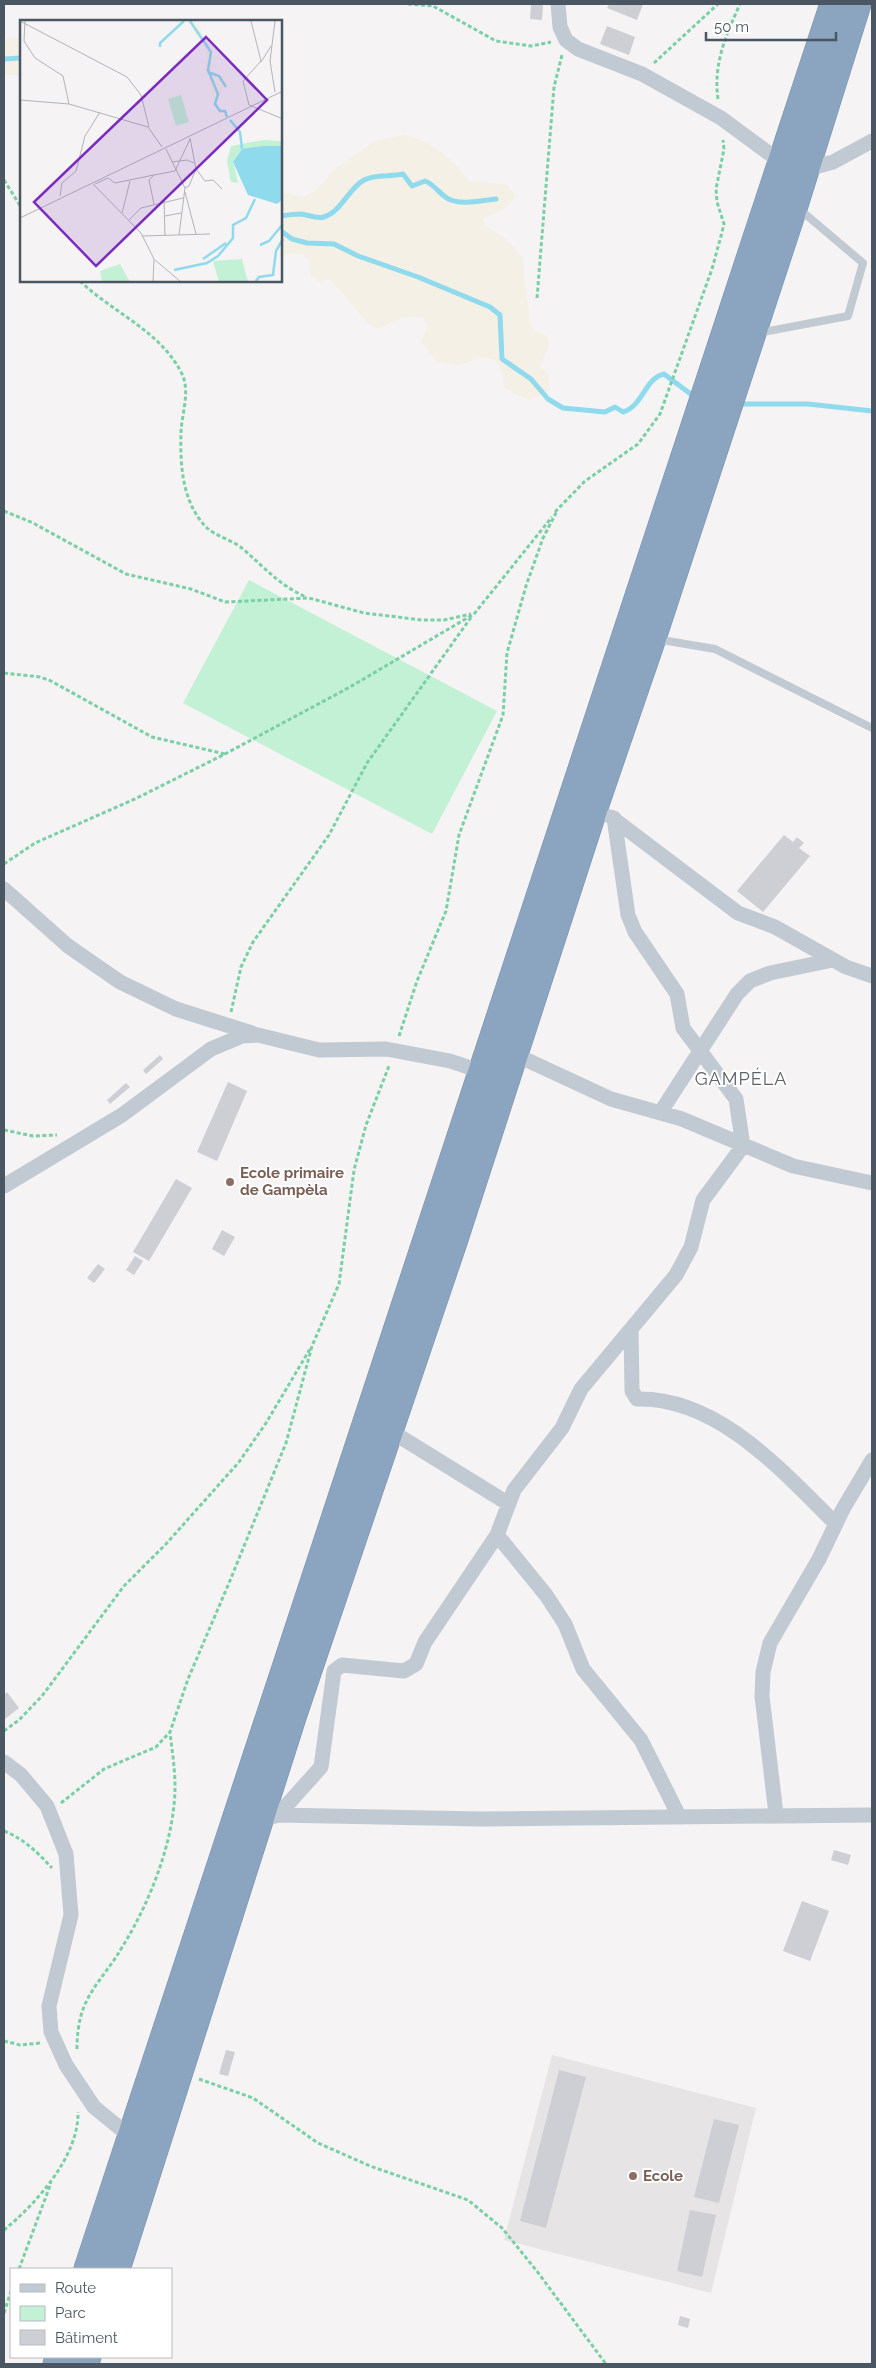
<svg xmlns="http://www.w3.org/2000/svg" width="876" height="2368" viewBox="0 0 876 2368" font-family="Raleway,sans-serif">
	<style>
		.education { fill: #e6e4e5 }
		.green { fill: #c3f1d5 }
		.sand { fill: #f5f0e5 }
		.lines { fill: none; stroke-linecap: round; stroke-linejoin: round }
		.stream { stroke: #90daee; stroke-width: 5 }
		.building { fill: #cdcfd5 }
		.highway-casing { stroke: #7690ad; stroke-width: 29 }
		.path { stroke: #7ad0a6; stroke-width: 3; stroke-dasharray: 4 2.5; stroke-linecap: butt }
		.lane { stroke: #c1cad2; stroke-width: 8 }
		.street { stroke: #c1cad2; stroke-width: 15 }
		.highway { stroke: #8ba5c1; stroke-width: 28 }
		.education-dot { fill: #8d6e63; stroke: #fff; stroke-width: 2 }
		.labels { text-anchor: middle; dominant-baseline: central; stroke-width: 4; stroke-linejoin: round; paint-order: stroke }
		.education-label { font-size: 15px; font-weight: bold; fill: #785e54; stroke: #fff; text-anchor: start }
		.quarter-label { font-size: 18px; letter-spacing: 1px; fill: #5f6368; stroke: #fff }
		.inset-river { fill: none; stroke: #90daee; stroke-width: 2.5 }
		.inset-road { fill: none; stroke: #b1b4b9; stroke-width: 1 }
		.view { fill: #7b2cbf; fill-opacity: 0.15; stroke: #7b2cbf; stroke-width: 2.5 }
		.inset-edge { fill: none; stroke: #4a5661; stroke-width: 2.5 }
	</style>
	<rect width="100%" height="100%" fill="#f5f3f3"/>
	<!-- education -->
	<path class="education" d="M552,2055L756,2108L711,2293L504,2240Z"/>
	<!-- green -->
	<path class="green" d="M249,580L497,711L432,834L183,703Z"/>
	<!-- sand -->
	<path class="sand" d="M4,38H21V76L4,75Z
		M404,135C434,142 451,158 470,181L508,185L515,197L506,208L483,219L486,226L507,240L522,256L530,321L533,330L547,336L549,344L540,367L548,374L550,390L530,401L504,388L503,373L494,359L480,358L459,365L437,362L421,342L428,326L422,318C404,315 394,320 379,329L368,324L330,279L320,282L311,276L309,260L302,254H287L281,260V192L304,197L315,191L335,169L375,141Z"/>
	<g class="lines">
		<!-- stream -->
		<path class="stream" d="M4,59L21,58
			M281,216C287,215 295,214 301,214C308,215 317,219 324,217C341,212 348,189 364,180C375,174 390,177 403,174L412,186L425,181C436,185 441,197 451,200C464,205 482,200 496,199
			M281,231L292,239L307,243L334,244L358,256L418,277L490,307L500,315L502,359L531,379L548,399L563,408L605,412L615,407L623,412C643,406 645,378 664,374L696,398
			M738,404H808L872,411"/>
	</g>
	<!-- building -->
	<path class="building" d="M531,4H543L542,20L530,19Z
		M609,4H643L637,20L607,8Z
		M607,26L635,37L629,55L600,44Z
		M784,835L793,842L797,837L804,843L799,848L810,856L763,912L737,891Z
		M160,1055L163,1059L146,1074L143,1070Z
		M228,1082L247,1091L217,1161L197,1152Z
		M126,1083L130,1087L110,1104L107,1100Z
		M176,1179L192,1188L149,1261L133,1252Z
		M222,1230L235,1237L224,1256L212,1249Z
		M135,1256L143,1261L134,1275L126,1270Z
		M98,1264L105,1269L94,1283L87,1278Z
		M7,1692L19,1708L5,1719L4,1695Z
		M834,1850L851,1855L848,1865L831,1860Z
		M802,1901L829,1911L810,1961L783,1951Z
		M226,2050L235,2052L228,2076L219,2074Z
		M559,2070L586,2077L546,2228L520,2221Z
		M714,2119L739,2125L719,2203L694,2197Z
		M690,2210L716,2215L702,2277L677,2271Z
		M680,2316L690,2319L688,2328L678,2325Z"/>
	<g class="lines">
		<!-- highway casing -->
		<g class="highway-casing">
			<path id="highway" d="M88,2269L834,4
				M116,2269L293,1714L453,1242L594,807L652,638L794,205L857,4
				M57,2364L60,2357
				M84,2364L87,2357"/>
		</g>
		<!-- path -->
		<path class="path" d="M408,4L433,6L496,41L531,46L551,42
			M654,63L718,4
			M718,99C713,64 726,35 740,4
			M4,180L21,207
			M80,281C112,312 160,331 181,372C191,390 182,412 181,432C180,465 182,503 207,528C217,537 233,540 243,549C265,568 279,585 306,597
			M537,298L554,87L562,55
			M4,511L33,523L126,574L191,589L225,602L309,598L364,613L422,620H444L471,614
			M555,512L585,481L638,444L660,414L712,269L721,236L724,224L717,202L716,189L724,149L723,140
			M4,673L40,677L51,681L152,737L225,754
			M4,864L35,843L137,798L225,754L350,687L474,614L552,517
			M231,1012L241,967L253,942L329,835L367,763L472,616
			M399,1036L417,981L446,911L459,835L503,715L507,653L526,586L543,538L557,511
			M4,1130L33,1136L57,1135
			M4,1731L19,1720L42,1696L124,1586L166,1544L239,1462L266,1423L310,1349
			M61,1803L104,1769L156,1747L170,1732L188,1679L229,1583L286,1443L312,1346L339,1284L354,1170L366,1125L389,1066
			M4,1831C24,1839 37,1852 52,1868
			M4,2041L20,2045L40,2043
			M77,2049C77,1995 100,1986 124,1944C151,1900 175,1838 175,1786C175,1768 172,1750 170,1733
			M199,2079L253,2098L318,2143L370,2166L468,2200L502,2228L536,2270L606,2364
			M4,2230C36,2204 79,2156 78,2112
			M19,2269L51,2183
			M4,2313L11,2291"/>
		<!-- lane -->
		<path class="lane" d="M758,333L848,316L863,263L798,208
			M656,639L715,649L872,728"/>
		<!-- street -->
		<path class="street" d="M558,4L560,27L566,40L578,49L642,74L721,118L782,163L804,170L833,162L872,141
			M611,817L738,913L775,927L846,967L872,976
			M614,818L628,915L635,932L677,994L683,1028L736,1099L743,1146L703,1200L691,1247L676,1275L631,1329L632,1391L637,1399C718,1397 782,1471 836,1524
			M4,889L68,946L120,982L176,1009L252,1033
			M514,1054L611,1099L682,1119L793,1166L872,1183
			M660,1113L737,994L750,981L770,973L833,960
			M4,1186L122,1115L211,1049L242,1036L258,1035L319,1050L386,1049L450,1061L483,1072
			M389,1430L509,1504
			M497,1535L546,1595L565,1624L583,1669L641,1740L679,1816
			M4,1762L21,1775L47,1806L66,1854L71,1915L49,2006L51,2032L66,2065L94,2107L132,2138
			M776,1814L762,1696L763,1672L770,1643L819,1559L843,1509L872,1460
			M278,1815L321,1767L334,1671L342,1665L404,1671L416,1664L425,1642L497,1535L514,1490L562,1428L581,1389L631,1329
			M272,1817L278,1815L481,1819L872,1815"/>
		<!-- highway -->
		<use href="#highway" class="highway"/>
	</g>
	<!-- markers -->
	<g class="education-dot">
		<circle cx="230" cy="1182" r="5"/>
		<circle cx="633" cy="2176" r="5"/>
	</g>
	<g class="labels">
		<!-- education labels -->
		<g class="education-label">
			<text x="240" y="1173">Ecole primaire<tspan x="240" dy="17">de Gampèla</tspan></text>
			<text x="643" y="2176">Ecole</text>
		</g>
		<!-- quarter labels -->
		<g class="quarter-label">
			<text x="741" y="1078">GAMPÉLA</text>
		</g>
	</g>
	<!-- overview -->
	<g transform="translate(20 20)">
		<rect width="262" height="262" fill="#f5f3f3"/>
		<path d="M161,75L169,102L156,106L148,79ZM243,120L262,121V126L222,129L213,142L218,163L211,162L207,142L211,126ZM222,239L228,262H199L193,241ZM100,244L110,262H82L80,251Z" fill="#c3f1d5"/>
		<path d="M168,1L180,5L182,18L190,24L193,52L205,57L208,68L204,67L196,84L188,66L189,56L183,52L188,33Z" fill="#f5f0e5"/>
		<path d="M244,126H262V180L257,184L228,175L213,142L222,129Z" fill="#90daee"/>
		<path class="inset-river" d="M170,1L191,32L188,50L198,74L195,84L200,91H205L207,97M140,27V23L164,1M188,52L199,56L206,67M210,100L220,112L222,129M240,225L249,221L263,204M183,239L206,223M154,250L187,243L198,236L213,218V205L226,198L235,179M236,261L239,257L253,255L256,231L263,219"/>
		<path class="inset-road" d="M0,1L107,57L121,75L129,107M5,1L4,21L15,38L43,56L49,84L128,107L142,127M231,1L241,41L223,61L229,85L263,99M241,42L251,26M255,72L250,41L255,1M0,80L49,84M170,118L176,149L185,161L193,160L202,169M146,129L165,168L159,215M152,142L167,140L174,143M73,164L121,213L134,239L133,262M75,164L88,158L95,163L134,155M165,168L169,166L176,149M165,172L176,214M40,176L42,163L56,151L65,116L80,92M144,181L145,216M134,184L129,160L134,155L155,151L170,119M102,193L110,161M145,196L161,193M0,198L263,71M109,200L121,188L163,178M122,216L190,214M135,240L161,262"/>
		<path class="view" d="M186,17L247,80L76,246L14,182Z"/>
		<rect width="262" height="262" class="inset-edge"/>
	</g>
	<!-- border -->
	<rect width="876" height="2368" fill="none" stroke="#4a5661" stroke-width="10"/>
	<!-- legend -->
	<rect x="10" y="2268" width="162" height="90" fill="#ffffff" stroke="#b7bbc0"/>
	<rect x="20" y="2284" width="25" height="8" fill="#c1cad2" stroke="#b7bbc0"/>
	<text x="55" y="2293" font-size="15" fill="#4a5661">Route</text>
	<rect x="20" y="2306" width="25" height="15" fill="#c3f1d5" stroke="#b7bbc0"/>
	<text x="55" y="2318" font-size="15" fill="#4a5661">Parc</text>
	<rect x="20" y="2330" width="25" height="15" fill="#cdcfd5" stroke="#b7bbc0"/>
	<text x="55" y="2343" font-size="15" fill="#4a5661">Bâtiment</text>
	<!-- scale -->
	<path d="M706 32v8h130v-8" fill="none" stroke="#4a5661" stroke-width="2.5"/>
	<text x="714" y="32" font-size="15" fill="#4a5661" stroke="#ffffff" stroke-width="4" paint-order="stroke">50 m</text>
</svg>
